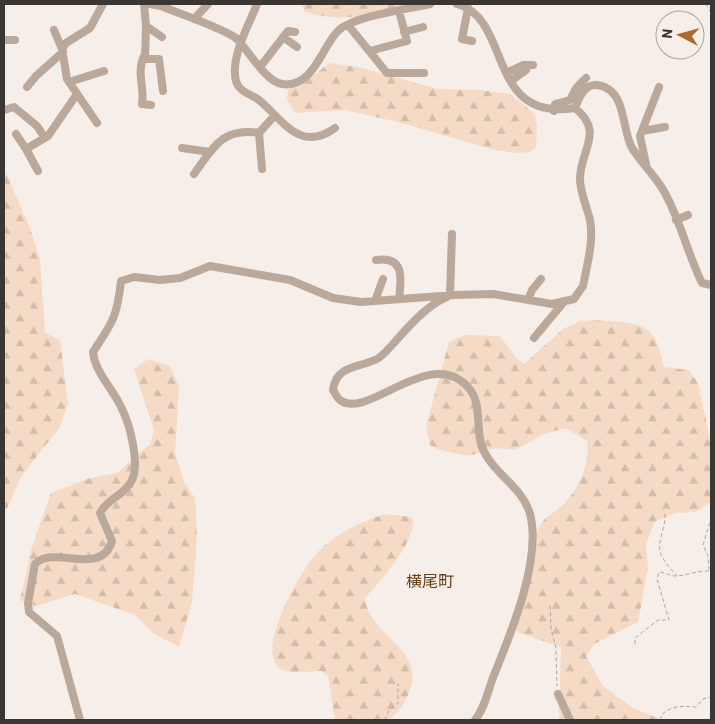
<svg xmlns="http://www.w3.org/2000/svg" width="715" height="724" viewBox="0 0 715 724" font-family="Barlow,'Noto Sans JP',sans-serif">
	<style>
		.forest { fill: url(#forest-firs) }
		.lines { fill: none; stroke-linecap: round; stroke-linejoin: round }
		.path { stroke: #aca6a2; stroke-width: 1; stroke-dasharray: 4 2.5; stroke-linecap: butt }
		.minor { stroke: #baa89a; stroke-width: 8 }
		.labels { text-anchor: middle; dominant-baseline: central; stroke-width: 5; stroke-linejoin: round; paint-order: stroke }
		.quarter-label { font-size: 16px; fill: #693f16; stroke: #f6eee8 }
	</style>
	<defs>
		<pattern id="forest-firs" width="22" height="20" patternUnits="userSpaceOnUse" patternTransform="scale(1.25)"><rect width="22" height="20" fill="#f5dbc5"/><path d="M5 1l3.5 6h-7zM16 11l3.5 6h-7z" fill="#d3bdaa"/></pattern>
	</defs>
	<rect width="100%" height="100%" fill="#f6eee8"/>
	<!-- forest -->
	<path class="forest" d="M302,4H404C399,8 389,9 382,11C355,18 331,21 304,11Z
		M329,63L358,67L438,89L479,90L510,94L535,114L537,126L536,147L529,152L517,153L494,150L402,123L345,110L295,113L287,99L288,89L299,87Z
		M4,168L30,228L40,260L45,333L60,340L68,403L60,427L22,475L4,515Z
		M580,321C596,320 632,320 646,329C658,336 661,356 664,367L689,370L698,383L711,443V502L695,512L676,513L654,522L646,545L648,568L638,622L594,644L586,656L603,686L633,708L662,720H559L561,647L519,633L513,628L536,534C546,512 550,518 564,504C580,487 590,463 587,441L566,428L544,434L515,450L495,448L468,456L440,450L430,445L426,426L449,342L465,335L500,336L517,359L524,364L563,329Z
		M148,359L170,366L179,386L175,453L184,482L195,498L197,536L192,602L179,647L153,633L135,615L75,594L36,606L20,600L32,547L51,493L90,478L117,473L150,444L154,430L134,369Z
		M384,514L412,517C419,539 380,581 365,598C368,635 422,646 411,686C407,701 401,710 389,720H335L328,676L321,671C309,671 286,676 277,666C258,644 303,565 321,549C339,531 361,523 384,514Z"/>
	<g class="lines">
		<!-- path -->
		<path class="path" d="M706,4L711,13
			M665,514C666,528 655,544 662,557C666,564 672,570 677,576
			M709,570L708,556L703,545L711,519
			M550,606L551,629L556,648L557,686
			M635,644V638L658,620H669L657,579L659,572C665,572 669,576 675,576C685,576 699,570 711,571
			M385,720L389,710L398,703V683
			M661,720V715C673,705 681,706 696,707L703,699L711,697"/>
		<!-- minor -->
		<path class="minor" d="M144,4L146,26L162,37
			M150,4L161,6C177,13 226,29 237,39C249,51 265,81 282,84C314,89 322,45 339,30C355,16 408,9 430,4
			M257,4C249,25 230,57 236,81C239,92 251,94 259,100C284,121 300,153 335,128
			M468,8L462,39L472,41
			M194,19L208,4
			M348,25L387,73H424
			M146,26L145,59H159L163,91
			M54,30L62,49
			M404,32L423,27
			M283,37L297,47
			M4,40H15
			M370,51L407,41L399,11
			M144,56C136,73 145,88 142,104L151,105
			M260,67L288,31L295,32
			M506,73L523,65H533
			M511,81L526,70
			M69,82L104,71
			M27,87L36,76L63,52
			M575,108C579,98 584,84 597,85C627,89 621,128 632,148C641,162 653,174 662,188C679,215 687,253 702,283L711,285
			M4,110L14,107L37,126L45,138
			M554,111L555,104L570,100L576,88L586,78
			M97,123L67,79L62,49L66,43L90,28L103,4
			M642,131L665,127
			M259,133L262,169
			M16,134L26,149L48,136L77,94
			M182,148L210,152
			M26,149L38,171
			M646,164L640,136L659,87
			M194,174C213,148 222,127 259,133L275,115
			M676,220L688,215
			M376,260C406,256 401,280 399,299
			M450,295L452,234
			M447,297C427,305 408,327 394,343C389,348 383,356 377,359C359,368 336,365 333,390C335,393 337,398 340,400C367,421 428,346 467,386C483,402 475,426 482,447C492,473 523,487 530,514C542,559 511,633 494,675C488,690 485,708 475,720
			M528,300L532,290L541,279
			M375,301L383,279
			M534,338L563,303
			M558,694L570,720
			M80,720L57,636L29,612L28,603L35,564C54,544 101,578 112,541L100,513C107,499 126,494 132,480C140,464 130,425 122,409C114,390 95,373 93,352C113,322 117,317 121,281L134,277L160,280L180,278L210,266L290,280L333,298L361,302L454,295L493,294L552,304L574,299L583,286C587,265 594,241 590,220C587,207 580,192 580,179C580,150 605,132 575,108C485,122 513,19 457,4"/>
	</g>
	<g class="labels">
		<!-- quarter labels -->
		<g class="quarter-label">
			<text x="430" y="580">横尾町</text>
		</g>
	</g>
	<!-- border -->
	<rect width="715" height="724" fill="none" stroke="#393634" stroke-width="10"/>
	<!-- north arrow -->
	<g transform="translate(680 35) rotate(276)"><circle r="24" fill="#f6eee8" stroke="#aaa4a0"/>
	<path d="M0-4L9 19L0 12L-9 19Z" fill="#aa6c32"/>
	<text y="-8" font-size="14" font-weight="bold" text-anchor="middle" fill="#393634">N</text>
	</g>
</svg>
